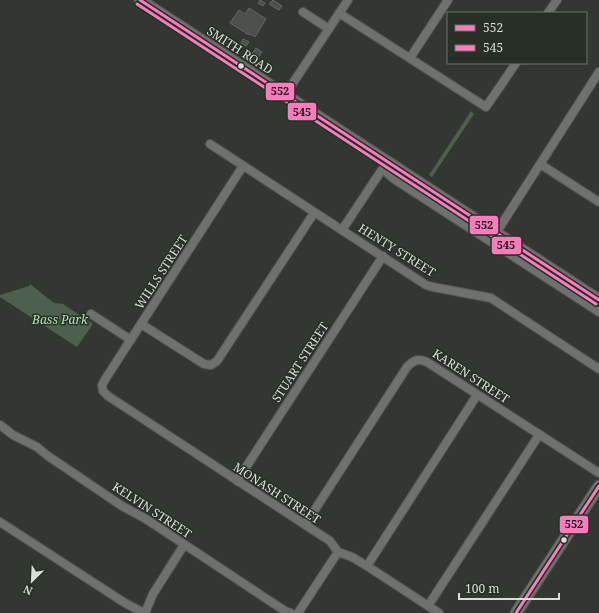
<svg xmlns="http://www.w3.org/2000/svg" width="599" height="613" viewBox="0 0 599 613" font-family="'Noto Serif',serif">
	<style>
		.green { fill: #4d604d }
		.building { fill: #4b504b; stroke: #626762 }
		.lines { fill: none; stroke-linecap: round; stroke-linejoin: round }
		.street-casing { stroke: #505450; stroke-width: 10 }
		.secondary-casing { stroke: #505450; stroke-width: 13 }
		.street { stroke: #6e716d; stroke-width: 8 }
		.secondary { stroke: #6e716d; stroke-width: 11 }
		.bus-1-casing { stroke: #272f26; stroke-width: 6 }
		.bus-2-casing { stroke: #272f26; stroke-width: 6 }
		.bus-1 { stroke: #fb7cbc; stroke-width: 3 }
		.bus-2 { stroke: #fb7cbc; stroke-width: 3 }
		.bus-dot { fill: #d9ded9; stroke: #272f26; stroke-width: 1.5 }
		.labels { text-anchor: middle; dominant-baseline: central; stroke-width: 3; stroke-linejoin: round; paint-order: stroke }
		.street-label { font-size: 12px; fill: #d9ded9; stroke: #272f26 }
		.park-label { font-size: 12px; font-style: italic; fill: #b3e3b2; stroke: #272f26 }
		.line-badge { stroke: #272f26; stroke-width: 1.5 }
		.pale-badge-label { font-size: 11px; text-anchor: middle; font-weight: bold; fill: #111 }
	</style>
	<rect width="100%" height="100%" fill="#323732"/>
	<!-- green -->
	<path class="green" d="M471,111L474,114L432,177L429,175Z
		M30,284L54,303L63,304L93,324L77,347L0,297V295L29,286Z"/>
	<!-- building -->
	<path class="building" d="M260,0L265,3L263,6L258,3Z
		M273,0L282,6L279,10L269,4Z
		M249,8L266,19L255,37L250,34L249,35L230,23L239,10L245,14Z
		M243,39L249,42L246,46L241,43Z
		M256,48L262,52L258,58L252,54Z"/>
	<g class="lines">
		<!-- street casing -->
		<g class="street-casing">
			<path id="street" d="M303,12L329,29
				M339,13L486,107L516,63
				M548,13L557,0
				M410,58L448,0
				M285,95L348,0
				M210,144L426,285L433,287L491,298L599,369
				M387,162L388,174L394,179L599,312
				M540,164L599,202
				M243,166L106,378L102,385L103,391L108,396L330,541L338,552L352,557L367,566L439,613
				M342,230L387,162
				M496,233L599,72
				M91,314L131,340
				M141,324L204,364L211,365L217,361L314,213
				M0,425L13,435L37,447L48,456L122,506L146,519L285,611L291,613
				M237,481L383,256
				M0,522L125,603L144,613
				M305,525L407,367C414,360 418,358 427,362L599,473
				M367,566L477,395
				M428,606L539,435
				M145,613L153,594L184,545
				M298,613L338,552"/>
		</g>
		<!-- secondary casing -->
		<g class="secondary-casing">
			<path id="secondary" d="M140,0L599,300
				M516,613L599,486"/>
		</g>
		<!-- street -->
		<use href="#street" class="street"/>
		<!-- secondary -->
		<use href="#secondary" class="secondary"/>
		<!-- bus-1 casing -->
		<g class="bus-1-casing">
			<path id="bus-1" d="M140,0L599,300
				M516,613L599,486"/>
		</g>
		<!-- bus-2 casing -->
		<g class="bus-2-casing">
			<path id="bus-2" d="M137,4L596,304"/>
		</g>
		<!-- bus-1 -->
		<use href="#bus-1" class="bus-1"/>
		<!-- bus-2 -->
		<use href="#bus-2" class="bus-2"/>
	</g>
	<!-- markers -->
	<g class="bus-dot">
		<circle cx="241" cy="66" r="3.5"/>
		<circle cx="564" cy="540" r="3.5"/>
	</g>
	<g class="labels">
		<!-- street labels -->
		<g class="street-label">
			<text transform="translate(240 50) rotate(33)">SMITH ROAD</text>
			<text transform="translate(397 250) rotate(32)">HENTY STREET</text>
			<text transform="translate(161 272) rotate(-57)">WILLS STREET</text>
			<text transform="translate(300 362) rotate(-57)">STUART STREET</text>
			<text transform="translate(471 376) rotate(33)">KAREN STREET</text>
			<text transform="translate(277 493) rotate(33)">MONASH STREET</text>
			<text transform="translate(152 510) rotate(33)">KELVIN STREET</text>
		</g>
		<!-- park labels -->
		<g class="park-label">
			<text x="60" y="319">Bass Park</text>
		</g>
	</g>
	<g class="line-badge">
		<rect x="265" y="82" width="30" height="19" rx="4" fill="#fb7cbc"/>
		<rect x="287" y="102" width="30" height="19" rx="4" fill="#fb7cbc"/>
		<rect x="469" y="215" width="30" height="20" rx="4" fill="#fb7cbc"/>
		<rect x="491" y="236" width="31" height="19" rx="4" fill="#fb7cbc"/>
		<rect x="559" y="515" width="30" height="19" rx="4" fill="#fb7cbc"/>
	</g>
	<g class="pale-badge-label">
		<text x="280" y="95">552</text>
		<text x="302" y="116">545</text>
		<text x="484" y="229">552</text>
		<text x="506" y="249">545</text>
		<text x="574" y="528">552</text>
	</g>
	<!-- legend -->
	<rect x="447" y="12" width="140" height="52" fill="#272f26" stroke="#6e756e"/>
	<rect x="455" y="25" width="20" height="6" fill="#fb7cbc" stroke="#6e756e"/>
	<text x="483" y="32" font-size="12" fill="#d9ded9">552</text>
	<rect x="455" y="45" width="20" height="6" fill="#fb7cbc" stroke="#6e756e"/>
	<text x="483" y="52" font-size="12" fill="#d9ded9">545</text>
	<!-- north arrow -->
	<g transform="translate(32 581) rotate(204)" stroke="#272f26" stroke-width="3" paint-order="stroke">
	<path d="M0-3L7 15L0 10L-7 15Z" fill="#d9ded9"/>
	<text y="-6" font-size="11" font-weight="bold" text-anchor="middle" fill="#d9ded9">N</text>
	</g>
	<!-- scale -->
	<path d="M459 593v6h100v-6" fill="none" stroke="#d9ded9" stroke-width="2"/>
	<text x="465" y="593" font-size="12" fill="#d9ded9" stroke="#272f26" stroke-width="3" paint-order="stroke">100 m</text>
</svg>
